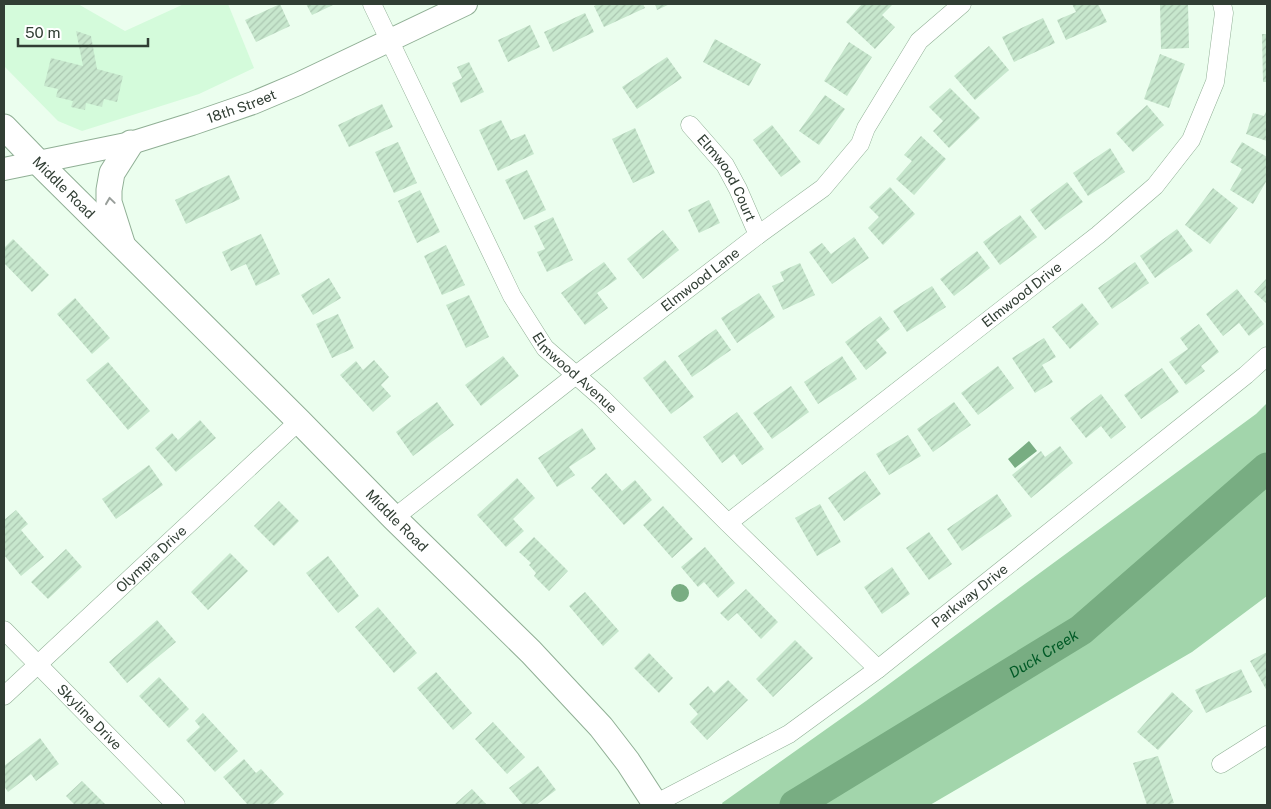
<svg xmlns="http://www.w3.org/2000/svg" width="1271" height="809" viewBox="0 0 1271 809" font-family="'Public Sans',sans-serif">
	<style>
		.built { fill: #d4fbdb }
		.green { fill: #a2d5ab }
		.water { fill: #78ad82 }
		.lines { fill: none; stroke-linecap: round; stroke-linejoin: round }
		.river { stroke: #78ad82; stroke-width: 31 }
		.building { fill: url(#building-hatch) }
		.minor-casing { stroke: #90af95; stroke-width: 19 }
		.tertiary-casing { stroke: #90af95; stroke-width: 24 }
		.secondary-casing { stroke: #90af95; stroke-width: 27 }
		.minor { stroke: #fff; stroke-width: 18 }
		.tertiary { stroke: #fff; stroke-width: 22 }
		.secondary { stroke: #fff; stroke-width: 25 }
		.oneway { stroke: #989e9a }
		.labels { text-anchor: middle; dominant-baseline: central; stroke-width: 4.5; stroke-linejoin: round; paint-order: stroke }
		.street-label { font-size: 14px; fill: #313e34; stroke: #fff }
		.water-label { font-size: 15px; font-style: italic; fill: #005a26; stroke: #fff }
	</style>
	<defs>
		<pattern id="building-hatch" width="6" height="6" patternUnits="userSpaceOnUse" patternTransform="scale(1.25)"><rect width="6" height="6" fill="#c7e7cd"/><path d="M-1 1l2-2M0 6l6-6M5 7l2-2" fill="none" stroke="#abc7b1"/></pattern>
	</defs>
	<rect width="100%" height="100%" fill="#ebfeee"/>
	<!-- built -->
	<path class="built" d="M4,4H78L125,31L184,4H228L254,68L199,94L82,131L58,121L4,66Z"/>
	<!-- green -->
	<path class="green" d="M1267,403V596L1192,652L930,805H723L722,803L866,701L1256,414Z"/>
	<!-- water -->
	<path class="water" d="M1029,441L1037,451L1015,468L1008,459Z
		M671 593a9 9 0 1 1 18 0a9 9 0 1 1-18 0Z"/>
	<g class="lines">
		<!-- river -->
		<path class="river" id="s1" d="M795,805L1081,630L1267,468"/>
	</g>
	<!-- building -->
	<path class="building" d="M280,4L290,26L256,42L245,20Z
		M306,4H335L312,15Z
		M599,4H643L645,8L604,27L594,6Z
		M655,4H670L657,10Z
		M862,4H890L892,5L882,15L895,27L875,49L846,22Z
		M1072,4H1098L1107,22L1066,40L1057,20L1076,12Z
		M1160,4H1188L1189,48L1161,49Z
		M585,13L594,32L553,52L544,32Z
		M1043,18L1055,43L1014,62L1002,37Z
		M530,25L540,47L508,62L498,40Z
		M76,31L91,36L97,69L123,76L117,102L104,99L102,107L86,103L85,110L71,107L73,101L56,97L58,89L44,86L51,58L83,66Z
		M1262,34H1267V82H1263Z
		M715,39L761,64L749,86L703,62Z
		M849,42L872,57L847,96L824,81Z
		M989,46L1009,70L975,100L954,76Z
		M1160,54L1185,64L1169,108L1144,99Z
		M667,57L682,78L637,109L622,87Z
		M469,62L484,92L461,103L452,83L462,78L457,67Z
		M950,88L980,118L949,148L933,131L943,121L929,107Z
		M825,95L845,109L819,145L799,131Z
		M382,104L393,127L349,147L338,125Z
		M1147,105L1164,125L1133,152L1116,133Z
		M1267,109V141L1246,134L1253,113L1264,116Z
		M501,120L511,140L525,134L534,154L498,171L479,130Z
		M772,125L801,162L781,177L753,140Z
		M635,128L655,173L633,183L612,139Z
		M921,136L946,159L914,195L896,179L912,161L904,155Z
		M398,142L417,183L394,193L375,152Z
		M1242,142L1267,157V180L1253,204L1230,190L1242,169L1230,162Z
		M1110,148L1125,172L1088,196L1073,173Z
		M527,170L546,210L524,220L505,180Z
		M229,175L240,199L186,224L175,200Z
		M1067,182L1083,202L1045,230L1030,210Z
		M890,187L915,214L883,245L868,228L879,217L869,207Z
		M1213,188L1238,208L1210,244L1185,225Z
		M420,190L440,232L417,243L398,201Z
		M709,200L720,223L699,233L688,210Z
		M1020,215L1037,237L1000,265L983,242Z
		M553,217L573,260L547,272L537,252L545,249L534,226Z
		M1177,229L1193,251L1155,278L1140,256Z
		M663,230L679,250L643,279L627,259Z
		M261,234L280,274L256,286L246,264L231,271L222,252Z
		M854,237L869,258L832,284L809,252L822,243L831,254Z
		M13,239L49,275L32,292L4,263V248Z
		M446,245L465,285L442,295L424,256Z
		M977,251L990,268L954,296L940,279Z
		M604,262L617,279L597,293L608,308L585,325L561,293Z
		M1135,262L1149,283L1112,309L1098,288Z
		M800,263L815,295L783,310L772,286L784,281L780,272Z
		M329,278L341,298L313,315L301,295Z
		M1267,278V304L1254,292Z
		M932,286L946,307L907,332L893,311Z
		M1237,289L1264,324L1249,336L1239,323L1223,336L1206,314Z
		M759,293L775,317L737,343L721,318Z
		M469,295L489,337L466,348L446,305Z
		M75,298L110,338L92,354L57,314Z
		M1082,303L1099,324L1070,349L1052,327Z
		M338,314L354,348L332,358L316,324Z
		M880,316L890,329L876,340L887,353L866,370L845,342Z
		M1199,324L1219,352L1201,366L1205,371L1186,385L1169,362L1188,349L1180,338Z
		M716,329L731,350L692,377L678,356Z
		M1044,338L1056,357L1042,365L1053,382L1035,393L1012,358Z
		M503,356L519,376L481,406L465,385Z
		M842,356L857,379L818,404L804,382Z
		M374,360L389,377L381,385L391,396L373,412L340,375L356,361L363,370Z
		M665,360L694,397L671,414L643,378Z
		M108,362L150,411L128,430L86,380Z
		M998,366L1014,388L978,415L961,393Z
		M1162,368L1179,392L1141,419L1124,395Z
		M791,386L809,412L772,439L753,413Z
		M1101,394L1126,427L1111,439L1101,426L1086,438L1070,418Z
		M437,402L454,425L413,456L396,432Z
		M954,402L971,425L933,452L917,429Z
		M737,412L764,449L742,465L734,454L722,463L703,437Z
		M200,420L216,438L176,472L155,448L172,433L178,440Z
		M582,428L596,449L569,467L575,475L557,487L538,458Z
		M908,435L921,456L889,475L876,454Z
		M1060,446L1073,463L1031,498L1012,475L1041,451L1045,457Z
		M149,465L163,485L116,519L102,499Z
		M865,471L881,494L844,521L828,498Z
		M606,473L622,491L635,480L652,500L624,525L591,488Z
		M517,478L535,498L513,519L524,531L506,547L477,515Z
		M997,494L1012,516L962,551L947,529Z
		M279,501L299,521L274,546L254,526Z
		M820,504L841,542L817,556L795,518Z
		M663,506L693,539L672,558L643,525Z
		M16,510L28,524L21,530L44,557L21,576L4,555V520Z
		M929,532L952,564L929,580L906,548Z
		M534,537L568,571L549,591L534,576L536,573L529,565L531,563L519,552Z
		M705,547L735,583L718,598L704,582L698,587L681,567Z
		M66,549L82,567L48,599L31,582Z
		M230,553L248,571L208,610L191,592Z
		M328,556L359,596L338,613L306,573Z
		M892,567L910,594L882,614L864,587Z
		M746,589L778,622L761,639L737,613L728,621L720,613Z
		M585,592L619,631L603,646L569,606Z
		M378,607L417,653L394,673L355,627Z
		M157,620L176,642L127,683L109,662Z
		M795,640L813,658L773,697L756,679Z
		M1267,652V691L1250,661Z
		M649,653L673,678L659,693L634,668Z
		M1241,669L1252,692L1206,713L1195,690Z
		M436,672L472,713L453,730L417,688Z
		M159,677L189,709L169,728L139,696Z
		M728,680L748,700L707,740L690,722L698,714L689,704L708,686L714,693Z
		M1172,692L1193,711L1158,750L1137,732Z
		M203,713L238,751L215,772L186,740L200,727L195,721Z
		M493,722L525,757L507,774L475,739Z
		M40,738L59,764L36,781L31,774L8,792L4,786V766Z
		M1158,756L1174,803L1167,805H1147L1133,763Z
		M244,759L256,773L261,769L284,794L272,805H248L223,777Z
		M538,766L556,790L536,805H523L509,788Z
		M82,781L106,805H75L66,796Z
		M472,789L487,805H454Z"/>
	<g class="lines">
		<!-- minor casing -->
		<g class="minor-casing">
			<g id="minor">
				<path id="s2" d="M372,4L512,296L545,348L602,398L728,523L878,669"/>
				<path id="s3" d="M690,125L725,165L738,189L758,235"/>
				<path id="s4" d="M394,518L576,375L758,235L823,188L860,144L866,128L919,41L962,4"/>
				<path id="s5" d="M728,523L1098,235L1155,186L1191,140L1215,82L1224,13L1222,4"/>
				<path id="s6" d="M4,630L176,805"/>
				<path id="s7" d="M4,696L299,421"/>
				<path d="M1221,764L1267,735"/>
				<path id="s8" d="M653,805L789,734L878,669L1246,375L1267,356"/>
			</g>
		</g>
		<!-- tertiary casing -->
		<g class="tertiary-casing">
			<g id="tertiary">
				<path id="s9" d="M4,169L131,143L192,124L253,103L298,84L466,4"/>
			</g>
		</g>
		<!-- secondary casing -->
		<g class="secondary-casing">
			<g id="secondary">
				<path id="s10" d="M4,127L38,162L299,421L394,518L531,652L601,727L628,762L656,805"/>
				<path d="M122,243L109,202V190L112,173L131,143"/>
			</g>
		</g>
		<!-- minor -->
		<use href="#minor" class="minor"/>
		<!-- tertiary -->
		<use href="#tertiary" class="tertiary"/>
		<!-- secondary -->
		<use href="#secondary" class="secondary"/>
	</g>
	<!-- one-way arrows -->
	<defs><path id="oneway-chevron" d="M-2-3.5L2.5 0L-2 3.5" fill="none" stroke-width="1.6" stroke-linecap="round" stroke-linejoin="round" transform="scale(1.25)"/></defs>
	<use class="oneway" href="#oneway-chevron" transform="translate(110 201) rotate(-98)"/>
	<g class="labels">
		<!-- street labels -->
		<g class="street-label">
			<text stroke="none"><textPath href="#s9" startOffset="246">18th Street</textPath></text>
			<text stroke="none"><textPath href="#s3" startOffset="65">Elmwood Court</textPath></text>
			<text stroke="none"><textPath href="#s10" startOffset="85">Middle Road</textPath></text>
			<text stroke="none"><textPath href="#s4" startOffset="388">Elmwood Lane</textPath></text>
			<text stroke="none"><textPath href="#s5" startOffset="372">Elmwood Drive</textPath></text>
			<text stroke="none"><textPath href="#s2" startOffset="424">Elmwood Avenue</textPath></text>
			<text stroke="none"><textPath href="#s10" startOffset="556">Middle Road</textPath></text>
			<text stroke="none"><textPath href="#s7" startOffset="201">Olympia Drive</textPath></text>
			<text stroke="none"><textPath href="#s8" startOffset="381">Parkway Drive</textPath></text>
			<text stroke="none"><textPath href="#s6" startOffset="122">Skyline Drive</textPath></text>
		</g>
		<!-- water labels -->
		<g class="water-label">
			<text stroke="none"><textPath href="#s1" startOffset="291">Duck Creek</textPath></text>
		</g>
	</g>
	<!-- border -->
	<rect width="1271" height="809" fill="none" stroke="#313e34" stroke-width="10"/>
	<!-- scale -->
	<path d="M18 38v8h130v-8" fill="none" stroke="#313e34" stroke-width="2.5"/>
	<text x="25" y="38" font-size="15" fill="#313e34" stroke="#ffffff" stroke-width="4" paint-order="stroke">50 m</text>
</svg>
